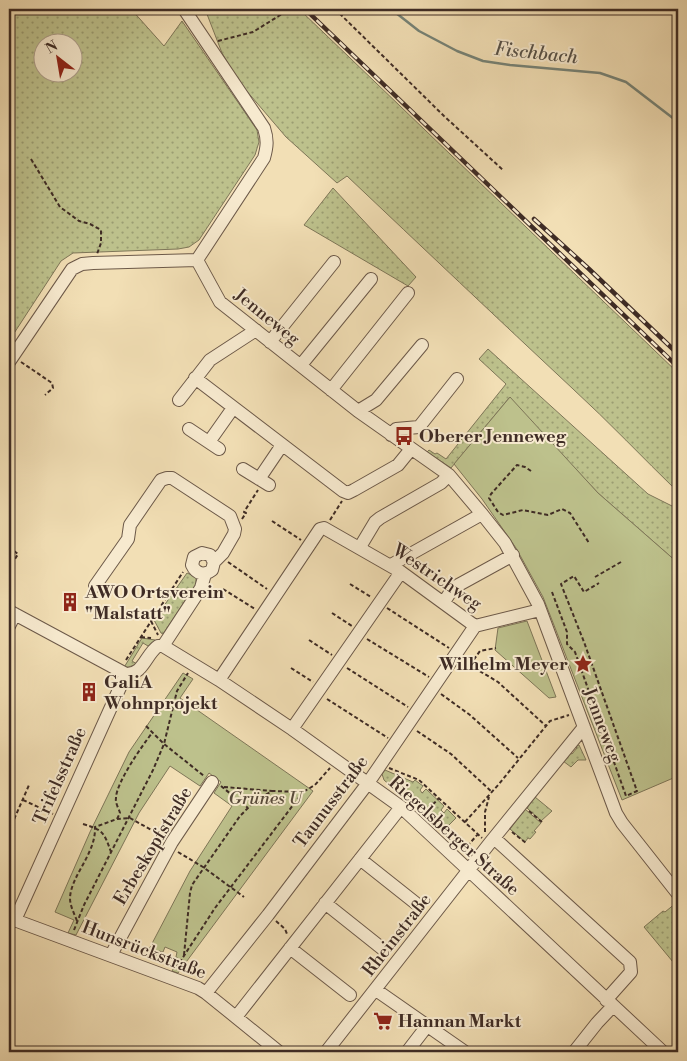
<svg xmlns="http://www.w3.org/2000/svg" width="687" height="1061" viewBox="0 0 687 1061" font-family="'Libre Bodoni',serif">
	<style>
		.grass { fill: url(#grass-dots); stroke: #7e7658; fill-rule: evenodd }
		.park { fill: #bdc18c; stroke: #7e7658 }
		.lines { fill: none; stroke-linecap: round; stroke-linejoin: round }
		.stream { stroke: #768377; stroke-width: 2.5 }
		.minor-casing { stroke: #6c5949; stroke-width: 14 }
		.path { stroke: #3f2c25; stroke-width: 2; stroke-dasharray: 4 2.5; stroke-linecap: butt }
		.minor { stroke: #f7eacf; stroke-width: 12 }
		.rail-casing { stroke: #3f2c25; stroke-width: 4.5 }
		.rail { stroke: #f7eacf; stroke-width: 2.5; stroke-dasharray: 8; stroke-linecap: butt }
		.labels { text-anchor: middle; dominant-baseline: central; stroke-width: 4; stroke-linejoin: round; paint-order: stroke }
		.street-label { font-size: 18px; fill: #3f2c25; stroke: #f7eacf }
		.poi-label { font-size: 18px; font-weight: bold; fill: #3f2c25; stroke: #f7eacf; text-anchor: start }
		.park-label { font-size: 18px; font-style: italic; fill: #584a3a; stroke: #f7eacf }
		.water-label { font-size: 19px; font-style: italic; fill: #565047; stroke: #f7eacf }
	</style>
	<defs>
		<pattern id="grass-dots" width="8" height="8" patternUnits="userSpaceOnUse" patternTransform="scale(1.25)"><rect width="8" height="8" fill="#bdc18c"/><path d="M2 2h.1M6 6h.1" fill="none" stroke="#9b9d72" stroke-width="1.8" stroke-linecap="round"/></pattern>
	</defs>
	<rect width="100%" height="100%" fill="#f2dfb5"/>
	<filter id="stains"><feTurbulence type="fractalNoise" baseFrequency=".004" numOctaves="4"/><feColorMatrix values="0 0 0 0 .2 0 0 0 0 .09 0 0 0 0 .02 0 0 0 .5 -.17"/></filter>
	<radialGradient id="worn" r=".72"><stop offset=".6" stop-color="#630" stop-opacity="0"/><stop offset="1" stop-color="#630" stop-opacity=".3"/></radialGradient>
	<!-- grass -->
	<path class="grass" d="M9,9H131L164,46L182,21L257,130L259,142L255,155L199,240L189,247L178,249L73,253L61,261L9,341ZM42,42H72V72H42Z
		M205,9H299L678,373V492C643,458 609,422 573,389C497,318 422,247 347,176L337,183L286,137L239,82L222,53Z
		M333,188L416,277L408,286L304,225Z
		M488,349L648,494L678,509V563L598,493L509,398L451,468L427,452L429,450L435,454L437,453L446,459L506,384L479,359Z
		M187,573L196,577V584L163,634L161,633L154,620Z
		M142,638L155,640V643L148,646L143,643L132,661L137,664L123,669Z
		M579,745L586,760H578L571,767L563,761L570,753L572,754L577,748L575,746Z
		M385,770L413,782L415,780L423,786L420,790L422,793L426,789L444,806L441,810L444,813L447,809L456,818L442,832L384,780L382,774Z
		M535,797L552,811L541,821L527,808Z
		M525,809L541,823L534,831L536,832L530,839L528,838L525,842L510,829Z
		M676,903L678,906V968L644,927L663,911L665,912Z"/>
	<!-- park -->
	<path class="park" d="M510,397L598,493L678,563V776L622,800L543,597L516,548L482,499L454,464Z
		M527,621L556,697L549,698L495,650L498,628Z
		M183,673L193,679L180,698L313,791L178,973L172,971L179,959L176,957L177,952L165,947L163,952L159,951L155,958L146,955L190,871L232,806L214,793L221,782L209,773L200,786L170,766L139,813L76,935L68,933L74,920L55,912L90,832L129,752Z"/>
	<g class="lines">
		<!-- stream -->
		<path class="stream" d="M391,9L419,31L457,51L483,61L510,65L600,73L626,82L678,122"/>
		<!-- minor casing -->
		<g class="minor-casing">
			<path id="minor" d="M184,9L264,128C268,140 267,147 264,158L197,260
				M197,260L220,302L358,411L449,475L482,514L505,543L538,604L616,813L622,823L678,894
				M270,342L334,262
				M9,362L72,269L82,264L93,263L197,260
				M301,365L371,279
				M195,378L343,491L348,493L354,490L398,465L411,449
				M331,390L408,293
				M179,400L210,360L256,330
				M358,411L376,400L422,345
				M189,429L219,449
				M391,435L396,429L419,427L457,379
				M209,442L233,408
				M243,469L269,485
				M259,479L282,445
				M360,547L375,522L380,518L441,483L449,475
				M391,565L482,514
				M95,586L128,539L130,525L161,480L167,478H172L230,516L235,529L234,534L223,553L214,562L212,570C204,576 196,574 192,565L194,557L202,553L210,555L214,562
				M444,602L453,588L513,555
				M9,611L126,674C143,675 146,654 158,646H163L219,680L292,729L401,807L663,1052
				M9,626L15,614
				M475,626L540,610
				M163,646L201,588L205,574
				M219,680L320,529L324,528L401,572L475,626
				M292,729L401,572
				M494,838L630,962L631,972L606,1000
				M360,859L418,905
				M325,903L384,950
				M9,918L198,988L206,993L279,1052
				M15,920L126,674
				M290,948L350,995
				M111,955L172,842L212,782
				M376,990L465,1052
				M206,993L268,915L368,783L475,626
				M236,1017L401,807
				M326,1052L489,844L584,727
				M407,1052L427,1026
				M574,1052L597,1023L613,1006"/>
		</g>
		<!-- path -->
		<path class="path" d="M335,9L444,116L503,170
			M218,41L253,32L290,9
			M31,159L60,207L79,221L90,224L101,230V243L97,254
			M21,362L52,383L53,388L45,395
			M531,471L525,467L517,465L491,494L489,498L498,512L503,515L523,510L548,515L562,509L570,513L589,543
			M242,519L246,513L244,512L258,490
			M330,520L342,501
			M272,521L301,540
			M9,547L18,554L12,564
			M228,562L267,589
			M595,577L621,562
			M350,584L371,597
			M223,589L255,609
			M552,592L567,632V644L575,652L626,796L637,791L584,642L561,584L574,576L584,592L599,583
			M387,608L449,648
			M332,613L352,626
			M151,621L158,635
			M141,637L151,638
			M367,639L429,677
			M309,640L332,655
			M126,660L183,572
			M463,661L498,682L546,726
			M470,665L480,651L496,648
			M291,668L313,682
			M347,668L408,707
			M441,694L470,715L518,758
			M327,699L388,738
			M146,726L164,744L204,776
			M417,731L451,754L492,792
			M389,768L419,780L482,838
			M221,786L248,808
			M224,787L272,791
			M23,800L53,814
			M529,811L542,822
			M424,814L439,798
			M117,819L120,813C119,809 115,803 116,798C116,783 142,746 152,733
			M465,822L499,784L550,721L569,715
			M83,824C103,830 104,832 111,852
			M9,831L29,785
			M485,832V812L489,797
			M512,832L526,843
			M463,851L478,834
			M178,852L203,867L244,897
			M77,921C74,913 70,906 70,898C71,875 96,854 95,827L117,819L130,818L162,836
			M276,921L285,929L287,934
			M74,930L84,905L153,770L164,744L177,691L188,673
			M184,955L190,893L192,885L240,816L255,801L272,791L303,792L315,785L330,768
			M176,968L215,908L303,792
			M9,1004L12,996"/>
		<!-- minor -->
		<use href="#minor" class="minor"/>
		<!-- rail casing -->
		<g class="rail-casing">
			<path id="rail" d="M305,9L678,367
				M534,219L589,269L678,354"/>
		</g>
		<!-- rail -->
		<use href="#rail" class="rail"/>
	</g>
	<!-- icons -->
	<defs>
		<g id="bus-bare" transform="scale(1.5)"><path d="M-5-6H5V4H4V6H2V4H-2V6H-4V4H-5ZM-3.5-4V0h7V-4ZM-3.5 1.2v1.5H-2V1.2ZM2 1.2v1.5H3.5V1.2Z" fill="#8f2418" stroke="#f7eacf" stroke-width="2.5" paint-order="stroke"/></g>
		<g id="building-bare" transform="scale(1.5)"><path d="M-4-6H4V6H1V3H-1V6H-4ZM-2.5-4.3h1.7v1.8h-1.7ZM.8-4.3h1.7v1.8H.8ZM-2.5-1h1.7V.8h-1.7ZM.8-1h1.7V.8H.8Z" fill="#8f2418" stroke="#f7eacf" stroke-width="2.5" paint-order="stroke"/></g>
		<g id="sight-bare" transform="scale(1.5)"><path d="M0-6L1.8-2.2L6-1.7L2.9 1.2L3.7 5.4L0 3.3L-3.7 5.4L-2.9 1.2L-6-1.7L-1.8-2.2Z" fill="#8f2418" stroke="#f7eacf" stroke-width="2.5" paint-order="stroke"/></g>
		<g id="supermarket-bare" transform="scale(1.5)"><path d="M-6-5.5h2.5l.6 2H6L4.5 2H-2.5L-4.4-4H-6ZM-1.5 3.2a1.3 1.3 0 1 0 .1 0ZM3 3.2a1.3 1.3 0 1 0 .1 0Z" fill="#8f2418" stroke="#f7eacf" stroke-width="2.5" paint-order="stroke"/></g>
	</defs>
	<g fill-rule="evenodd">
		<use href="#bus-bare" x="404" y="436"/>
		<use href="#building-bare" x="70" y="602"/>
		<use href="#sight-bare" x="583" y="664"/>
		<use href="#building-bare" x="89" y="692"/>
		<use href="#supermarket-bare" x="383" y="1021"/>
	</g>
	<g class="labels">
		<!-- street labels -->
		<g class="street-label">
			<text transform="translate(267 317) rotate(39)">Jenneweg</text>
			<text transform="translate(437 577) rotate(34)">Westrichweg</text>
			<text transform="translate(602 725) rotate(69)">Jenneweg</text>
			<text transform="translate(60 776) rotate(-66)">Trifelsstraße</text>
			<text transform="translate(331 802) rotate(-53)">Taunusstraße</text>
			<text transform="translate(454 836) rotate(42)">Riegelsberger Straße</text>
			<text transform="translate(153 846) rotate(-59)">Erbeskopfstraße</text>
			<text transform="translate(397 935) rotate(-52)">Rheinstraße</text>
			<text transform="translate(144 950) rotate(21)">Hunsrückstraße</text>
		</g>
		<!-- poi labels -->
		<g class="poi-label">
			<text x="419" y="436">Oberer Jenneweg</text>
			<text x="85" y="592">AWO Ortsverein<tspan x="85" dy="21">"Malstatt"</tspan></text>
			<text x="568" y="664" text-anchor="end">Wilhelm Meyer</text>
			<text x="104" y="682">GaliA<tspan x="104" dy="21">Wohnprojekt</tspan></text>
			<text x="398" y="1021">Hannan Markt</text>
		</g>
		<!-- park labels -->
		<g class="park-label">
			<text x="265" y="798">Grünes U</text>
		</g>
		<!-- water labels -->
		<g class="water-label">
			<text transform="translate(536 53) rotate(6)">Fischbach</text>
		</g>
	</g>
	<!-- margin -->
	<rect width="687" height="1061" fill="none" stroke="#f2dfb5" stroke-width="30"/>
	<rect x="10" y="10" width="667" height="1041" fill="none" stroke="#3f2c25" stroke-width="2.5"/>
	<rect x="15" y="15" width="657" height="1031" fill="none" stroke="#3f2c25"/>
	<!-- north arrow -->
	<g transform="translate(58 58) rotate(329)"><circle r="24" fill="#f7eacf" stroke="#ad9e8b"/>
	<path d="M0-4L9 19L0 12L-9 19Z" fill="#8f2418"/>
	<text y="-8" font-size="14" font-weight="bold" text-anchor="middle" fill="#3f2c25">N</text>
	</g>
	<rect width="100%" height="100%" filter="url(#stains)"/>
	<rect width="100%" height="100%" fill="url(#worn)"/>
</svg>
